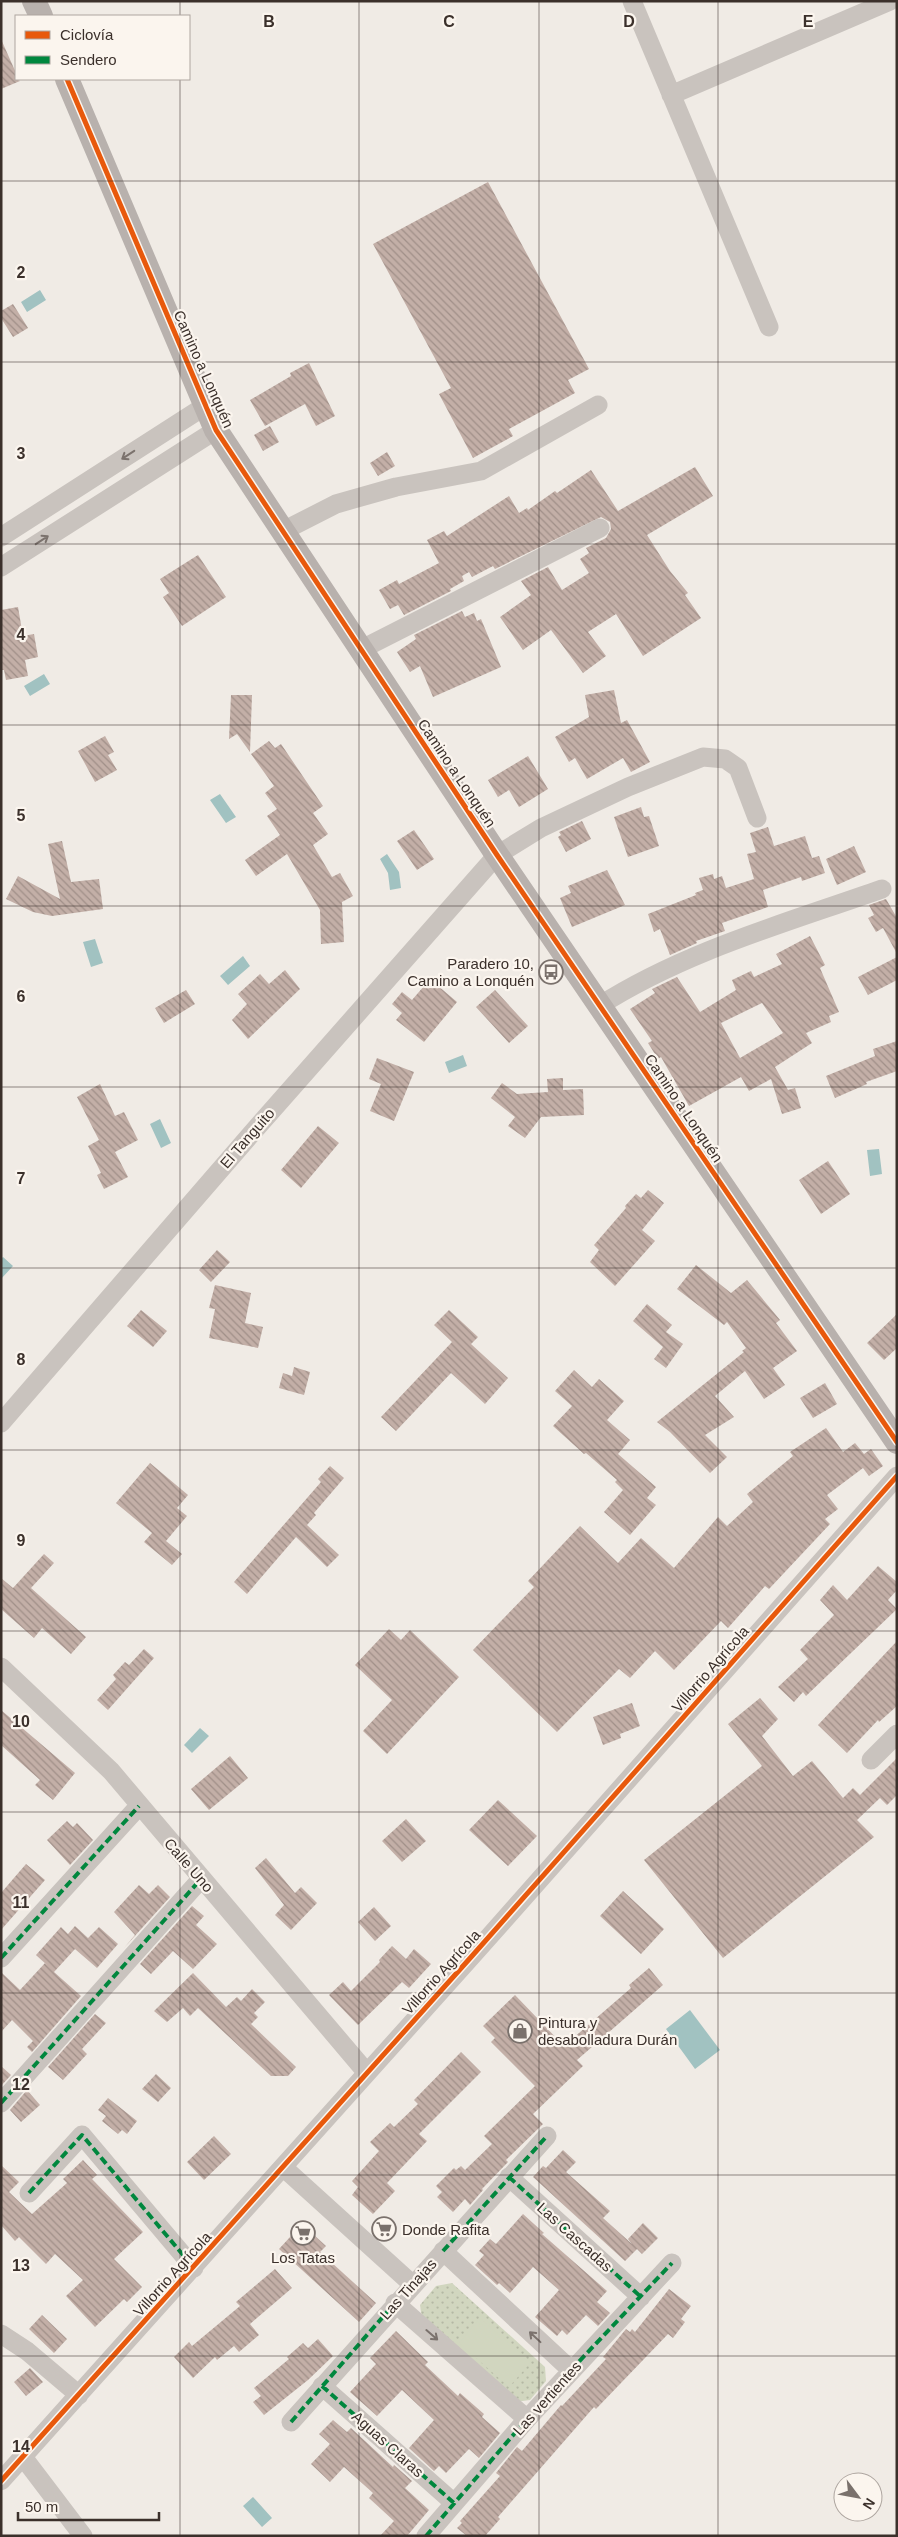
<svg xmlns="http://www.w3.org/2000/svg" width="898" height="2537" viewBox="0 0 898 2537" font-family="Arial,sans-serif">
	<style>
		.park { fill: url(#park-dots) }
		.pitch { fill: #d1d6bf }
		.water { fill: #a1c2c1 }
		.building { fill: url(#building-back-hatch); fill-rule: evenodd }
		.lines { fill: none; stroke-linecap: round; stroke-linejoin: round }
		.minor { stroke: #c9c3be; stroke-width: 19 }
		.major { stroke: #b8b1ad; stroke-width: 24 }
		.quiet { stroke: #00873e; stroke-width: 4; stroke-dasharray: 8 4; stroke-linecap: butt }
		.cycleway-casing { stroke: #fbf5ee; stroke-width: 8 }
		.cycleway { stroke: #e8590c; stroke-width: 5 }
		.oneway { stroke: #7b726d }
		.grid { fill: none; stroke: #3b302b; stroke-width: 1; stroke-opacity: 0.55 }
		.labels { text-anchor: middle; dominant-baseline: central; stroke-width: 4.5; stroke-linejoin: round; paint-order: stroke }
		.street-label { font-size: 15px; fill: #3b302b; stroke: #fbf5ee }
		.poi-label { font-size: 15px; fill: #3b302b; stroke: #fbf5ee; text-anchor: start }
		.grid-label { font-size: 16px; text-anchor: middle; font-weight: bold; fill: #3b302b; stroke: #fbf5ee; stroke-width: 4.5; stroke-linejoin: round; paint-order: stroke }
	</style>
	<defs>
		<pattern id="park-dots" width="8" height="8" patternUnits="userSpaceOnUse" patternTransform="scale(1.25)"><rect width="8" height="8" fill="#d1d6bf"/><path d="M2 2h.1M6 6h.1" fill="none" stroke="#b4b8a4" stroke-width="1.8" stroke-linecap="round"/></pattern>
		<pattern id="building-back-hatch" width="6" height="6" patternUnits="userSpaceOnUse" patternTransform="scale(1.25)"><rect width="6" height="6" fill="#c3afa7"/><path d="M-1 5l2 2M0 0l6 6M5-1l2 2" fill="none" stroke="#a08f88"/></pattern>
	</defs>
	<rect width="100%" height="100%" fill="#f0ebe5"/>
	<!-- park -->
	<path class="park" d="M452,2283L545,2367L546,2381L530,2400L515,2402L422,2319L420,2305L436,2286Z"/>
	<!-- pitch -->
	<path class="pitch" d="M480,2318L531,2362L509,2387L459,2343Z"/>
	<!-- water -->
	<path class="water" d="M40,290L46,300L27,312L21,302Z
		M44,674L50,684L30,696L24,686Z
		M220,794L236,817L226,823L210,800Z
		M387,854L399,872L401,888L390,890L388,873L380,859Z
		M95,939L103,963L91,967L83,942Z
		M243,956L250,966L228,985L220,976Z
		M463,1055L467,1066L449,1073L445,1062Z
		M160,1119L171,1143L161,1148L150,1124Z
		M879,1149L882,1174L870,1176L867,1150Z
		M3,1257L13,1266L1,1279V1259Z
		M200,1728L209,1736L192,1753L184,1745Z
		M690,2010L720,2050L695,2069L666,2029Z
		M253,2497L272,2518L262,2527L243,2506Z"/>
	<!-- building -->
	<path class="building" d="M1,39L16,73V79L20,81L1,89Z
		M488,182L589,369L568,380L575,393L509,429L513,436L473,458L439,394L451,388L373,244Z
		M13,304L28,328L13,337L1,318V311Z
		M309,363L335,416L316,426L305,404L265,426L250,400L291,376L290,373Z
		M270,426L279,442L263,451L254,435Z
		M387,452L395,466L378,476L370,463Z
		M695,467L713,496L647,535L670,571L688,593L685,595L701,618L643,656L616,614L588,632L606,656L583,673L551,630L523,650L500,617L531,595L521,581L548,567L562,590L589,573L580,559L589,553L586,548L606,538L611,529L610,522L601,517L495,569L493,566L472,577L469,572L462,576L464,581L450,589L451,591L404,615L398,605L390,609L379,590L397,580L399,584L439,563L427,540L444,531L447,536L509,496L519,513L527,508L528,510L555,491L557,493L591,470L618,511Z
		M198,555L226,597L182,626L163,597L169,593L160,579Z
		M18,607L23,636L34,634L38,657L25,660L28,676L6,680L4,670H1V610Z
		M462,611L465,617L474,613L477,621L481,619L501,667L433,697L420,666L410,672L397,652L416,639L414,635Z
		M614,690L621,723L627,720L650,762L631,772L623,758L587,779L575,758L569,762L555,737L589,717L585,695Z
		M231,695H252L250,752L237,734L229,739Z
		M105,736L114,752L108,755L117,770L95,782L78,751Z
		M269,741L275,748L281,744L323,806L313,813L328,834L313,845L332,877L340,873L353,896L342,902L344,942L321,944L320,910L287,854L256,876L245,860L280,835L267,816L277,809L265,793L274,786L251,754Z
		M528,756L548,789L519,807L509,790L498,797L488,780Z
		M641,807L644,817L649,816L659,846L628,857L614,817Z
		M582,821L591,839L566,852L558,837L561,835L559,832Z
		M768,827L774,846L805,836L812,858L819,856L825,873L802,881L801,877L763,890L768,907L722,923L725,931L696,941L697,943L670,955L660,929L654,932L648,914L696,895L695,893L703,890L699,878L713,874L714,879L722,876L726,888L754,879L747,854L756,852L750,833Z
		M414,830L434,859L417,870L397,841Z
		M62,841L71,882L99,879L103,909L52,916L33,912L6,899L18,876L60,899L48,844Z
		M854,846L866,872L837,885L826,859Z
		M607,870L625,905L572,927L560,898L571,893L568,886Z
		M886,899L897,918V954L883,928L876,932L868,918L874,915L869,905Z
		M810,936L825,965L820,968L839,1012L829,1016L831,1022L806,1033L812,1043L775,1067L788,1090L795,1088L801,1108L782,1114L771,1079L749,1091L741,1077L689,1106L661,1057L658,1059L648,1043L652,1041L630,1009L655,993L652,989L677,977L700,1012L736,990L732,980L751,971L754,977L782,964L776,954ZM762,1003L783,1033L740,1058L721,1023Z
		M897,957V980L868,995L858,977Z
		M285,970L300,989L248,1039L232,1020L247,1004L238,994L260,974L269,984Z
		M430,979L457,1002L424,1042L396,1020L402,1013L392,1004L402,992L412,1000Z
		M186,990L195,1004L164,1023L155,1008Z
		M495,990L528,1026L509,1043L476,1007Z
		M897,1041V1071L866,1082L867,1084L835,1098L826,1076L875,1056L873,1049Z
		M377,1058L414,1072L394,1121L370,1111L381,1084L369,1079Z
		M563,1078V1090L583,1089L584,1115L541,1117L525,1138L508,1126L515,1117L491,1098L502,1083L517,1094L548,1092L547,1079Z
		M100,1084L115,1116L124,1112L138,1140L115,1152L128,1177L104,1189L97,1175L101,1173L88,1146L99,1140L77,1097Z
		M318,1126L339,1143L301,1188L281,1170Z
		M828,1161L850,1194L821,1214L799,1180Z
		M648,1190L664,1203L642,1230L655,1241L615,1286L590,1262L599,1250L594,1245L626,1208L625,1206L636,1194L641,1198Z
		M217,1250L230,1262L211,1282L199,1270Z
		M696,1265L731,1293L747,1280L780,1320L776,1323L797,1351L773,1368L785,1385L764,1399L745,1371L715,1396L734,1417L705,1435L727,1457L710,1473L670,1432L657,1422L744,1352L742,1351L746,1348L727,1322L724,1325L677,1289Z
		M215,1285L251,1293L245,1323L263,1327L258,1348L209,1338L215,1309L209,1308Z
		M647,1304L672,1325L666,1332L683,1344L666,1368L654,1359L663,1347L633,1321Z
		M141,1310L167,1331L153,1347L127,1326Z
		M449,1310L478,1337L471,1344L508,1378L485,1404L451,1373L396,1431L381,1417L452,1342L434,1325Z
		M897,1314V1348L884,1360L867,1343Z
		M294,1367L310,1372L304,1395L279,1388L283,1373L292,1376Z
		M574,1370L592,1387L599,1379L624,1401L607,1420L630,1440L618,1454L656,1487L647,1498L656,1505L630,1535L604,1512L623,1490L615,1482L617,1480L586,1453L584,1454L553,1426L572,1406L555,1391Z
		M825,1383L837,1404L813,1418L800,1398Z
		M826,1428L843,1452L855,1443L864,1454L871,1449L883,1466L869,1476L863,1468L827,1495L838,1509L825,1519L830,1524L769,1589L765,1586L728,1628L721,1621L674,1670L655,1651L630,1678L619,1669L557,1732L473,1650L534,1587L528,1581L580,1526L618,1563L641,1538L674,1568L718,1517L727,1526L753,1502L747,1494L793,1456L790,1452Z
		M150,1463L188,1495L177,1508L187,1516L166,1541L182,1554L172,1565L144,1542L152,1533L116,1503Z
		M330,1466L344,1478L314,1513L316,1515L307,1525L339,1555L327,1567L296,1537L247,1594L234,1582L321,1482L318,1479Z
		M44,1554L54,1563L31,1588L86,1637L71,1654L42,1628L34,1638L1,1609V1578L13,1588Z
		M878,1566L897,1582V1590L888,1600L897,1609L806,1696L803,1692L794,1702L778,1687L808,1659L800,1650L834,1615L820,1600L833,1585L847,1600Z
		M389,1629L401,1640L410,1630L459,1677L387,1754L363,1731L392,1700L355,1665Z
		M897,1641V1706L879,1722L878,1720L847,1753L818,1725Z
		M144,1649L154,1658L108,1710L97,1700L116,1679L113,1675L125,1662L129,1665Z
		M760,1698L778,1719L762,1736L793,1776L812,1761L843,1798L853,1788L860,1795L897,1758V1795L887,1805L880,1798L857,1820L874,1837L723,1958L644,1860L762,1766L728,1724Z
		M632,1703L640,1726L620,1734L621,1738L603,1745L593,1717Z
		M1,1710L75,1773L53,1800L35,1785L40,1780L1,1745Z
		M230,1756L248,1778L209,1810L191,1789Z
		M498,1800L537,1836L508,1866L469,1830Z
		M406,1819L426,1841L402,1862L382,1841Z
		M67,1821L73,1827L77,1823L93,1840L70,1865L47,1840Z
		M266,1858L295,1893L301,1887L317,1903L291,1930L275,1915L284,1905L255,1868Z
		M26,1864L45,1880L1,1930V1893Z
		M139,1885L149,1894L158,1885L170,1897L124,1948L135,1935L114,1912Z
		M623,1891L664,1929L641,1954L600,1916Z
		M192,1906L204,1916L196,1925L217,1944L193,1969L173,1951L151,1974L140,1964Z
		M374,1907L391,1926L375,1941L358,1922Z
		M75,1926L88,1938L99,1927L118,1944L97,1968L75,1949L54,1972L81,1996L32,2052L27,2047L33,2041L12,2020L1,2032V1972L20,1990L45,1963L47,1965L36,1955L61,1927L68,1934Z
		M392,1946L406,1959L414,1949L431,1964L409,1988L402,1982L358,2025L329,1995L343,1982L351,1991L380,1962L379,1960Z
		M649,1968L663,1985L577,2060L583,2066L533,2114L543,2124L506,2160L508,2162L482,2189L483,2190L470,2205L465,2199L453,2212L437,2197L442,2192L436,2186L454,2168L456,2170L461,2166L465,2170L492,2144L484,2136L535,2086L491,2042L495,2038L483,2026L515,1995L564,2046L631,1988L629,1985Z
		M193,1973L226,2007L237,1997L241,2001L252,1989L265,2002L254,2013L258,2017L251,2024L296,2067L288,2076H271L198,2008L190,2016L183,2008L167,2022L154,2011Z
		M95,2014L106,2023L82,2049L87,2054L63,2080L48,2067Z
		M461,2052L481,2072L419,2134L427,2141L387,2183L395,2191L373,2214L352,2195L358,2187L352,2181L379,2151L370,2142L390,2123L394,2127L418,2104L414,2100Z
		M1,2066L11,2075L1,2086Z
		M156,2074L171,2088L158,2102L142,2089Z
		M27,2090L40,2105L21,2122L10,2110Z
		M108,2098L137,2121L127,2134L122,2130L118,2134L102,2121L106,2116L98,2110Z
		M214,2136L231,2154L204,2180L187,2162Z
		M563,2150L576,2162L566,2172L610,2211L603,2218L632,2244L628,2239L643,2223L658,2238L642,2254L637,2249L625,2261L533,2177L543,2166L546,2168Z
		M83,2160L97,2175L92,2179L143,2232L114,2259L142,2287L127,2302L124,2299L95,2327L66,2296L83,2280L55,2254L46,2264L19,2237L15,2241L1,2225V2165L19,2182L9,2192L32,2214L67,2183L63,2179Z
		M523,2214L544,2233L542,2234L607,2291L597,2302L610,2313L598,2326L586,2315L567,2335L562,2330L557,2336L535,2317L559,2290L533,2267L510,2293L499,2283L497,2285L475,2265L484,2255L479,2251L490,2239L496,2244Z
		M302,2224L326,2246L320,2252L376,2303L359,2322L279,2249Z
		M275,2269L292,2288L250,2324L259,2335L239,2352L234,2346L217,2360L215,2357L193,2378L174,2357L189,2342L192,2346L240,2306L236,2302Z
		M669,2289L691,2306L681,2319L685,2322L673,2338L668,2334L596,2409L594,2407L498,2517L500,2519L485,2536H467L457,2528L462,2523L460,2521L500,2476L496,2473L517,2447L522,2451L561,2405L562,2406L606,2359L603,2357L626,2329L630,2332L632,2329L635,2332Z
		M42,2315L67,2339L54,2353L29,2329Z
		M396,2331L428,2362L425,2365L458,2396L460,2393L484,2414L482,2417L500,2433L479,2458L469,2449L446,2473L439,2466L434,2471L409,2448L434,2420L402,2390L377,2416L350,2392L376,2364L370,2358Z
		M318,2339L333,2356L308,2380L264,2415L253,2402L261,2396L254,2388L289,2359L287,2357L303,2343L308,2348Z
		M30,2368L43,2382L26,2396L14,2382Z
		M333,2420L347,2432L351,2428L393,2467L394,2465L412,2481L405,2488L429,2510L407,2536H380L394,2521L369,2498L373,2493L344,2467L330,2482L311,2464L330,2444L319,2434Z"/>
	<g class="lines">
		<!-- minor -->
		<path class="minor" d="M632,1L769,327
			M671,95L890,1
			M283,531L336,504L396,487L481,471L598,405
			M1,537L205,406
			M1,567L216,430
			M360,650L600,528
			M599,1006C685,951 786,923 882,889
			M1,1423L252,1133L497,855L541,828L628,787L703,757L725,759L738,768L757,818
			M1,1667L111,1771L367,2073
			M871,1760L897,1734
			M1,1958L139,1806
			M1,2103L201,1879
			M284,2168L412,2284
			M509,2177L641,2297
			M29,2193L82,2135L194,2268
			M443,2251L571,2370
			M395,2303L527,2419
			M1,2334L27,2351L79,2395
			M322,2386L454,2503
			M291,2422L547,2136
			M23,2457L83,2536
			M1,2481L472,1956L897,1476
			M426,2536L527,2419L672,2263"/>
		<!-- major -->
		<path class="major" d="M34,1L41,16
			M67,79L216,430L497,855L897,1442"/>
		<!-- quiet -->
		<path class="quiet" d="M1,1958L139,1806
			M1,2103L201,1879
			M509,2177L641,2297
			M29,2193L82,2135L194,2268
			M443,2251L547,2136
			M571,2370L672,2263
			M322,2386L454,2503
			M291,2422L395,2303
			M426,2536L527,2419"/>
		<!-- cycleway casing -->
		<g class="cycleway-casing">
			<path id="cycleway" d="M67,79L216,430L497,855L897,1442
				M1,2481L472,1956L897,1476"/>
		</g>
		<!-- cycleway -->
		<use href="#cycleway" class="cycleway"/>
	</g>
	<!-- one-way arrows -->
	<defs><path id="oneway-shaft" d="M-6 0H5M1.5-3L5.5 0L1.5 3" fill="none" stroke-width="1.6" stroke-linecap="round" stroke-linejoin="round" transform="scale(1.25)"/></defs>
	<g class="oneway">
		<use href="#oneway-shaft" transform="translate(128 455) rotate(147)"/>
		<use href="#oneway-shaft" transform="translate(42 540) rotate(-33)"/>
		<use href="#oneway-shaft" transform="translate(432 2335) rotate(41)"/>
		<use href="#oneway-shaft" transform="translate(535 2337) rotate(-137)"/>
	</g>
	<!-- grid -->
	<path class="grid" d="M180,1V16M359,1V2536M539,1V2536M718,1V2536M180,79V2536M1,181H897M1,362H897M1,544H897M1,725H897M1,906H897M1,1087H897M1,1268H897M1,1450H897M1,1631H897M1,1812H897M1,1993H897M1,2175H897M1,2356H897"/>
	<!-- icons -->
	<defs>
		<g id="bus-ring" transform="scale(1.25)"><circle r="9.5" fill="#fbf5ee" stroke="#7a716c" stroke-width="1.5"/><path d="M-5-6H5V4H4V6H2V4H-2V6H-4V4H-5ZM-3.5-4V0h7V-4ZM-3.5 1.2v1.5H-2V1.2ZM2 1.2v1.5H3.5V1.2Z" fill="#7a716c"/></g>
		<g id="shop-ring" transform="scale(1.25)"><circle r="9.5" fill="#fbf5ee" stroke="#7a716c" stroke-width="1.5"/><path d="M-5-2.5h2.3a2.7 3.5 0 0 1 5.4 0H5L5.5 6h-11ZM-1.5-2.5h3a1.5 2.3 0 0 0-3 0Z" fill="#7a716c"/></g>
		<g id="supermarket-ring" transform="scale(1.25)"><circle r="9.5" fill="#fbf5ee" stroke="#7a716c" stroke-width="1.5"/><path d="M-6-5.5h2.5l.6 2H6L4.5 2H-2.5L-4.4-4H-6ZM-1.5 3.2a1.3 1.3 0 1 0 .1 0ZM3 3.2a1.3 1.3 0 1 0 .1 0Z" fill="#7a716c"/></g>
	</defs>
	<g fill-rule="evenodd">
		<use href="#bus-ring" x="551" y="972"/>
		<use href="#shop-ring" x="520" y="2031"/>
		<use href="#supermarket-ring" x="384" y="2229"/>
		<use href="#supermarket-ring" x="303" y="2233"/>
	</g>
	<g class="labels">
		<!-- street labels -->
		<g class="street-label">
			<text transform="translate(204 369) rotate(66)">Camino a Lonquén</text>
			<text transform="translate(457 773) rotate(56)">Camino a Lonquén</text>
			<text transform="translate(684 1108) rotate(56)">Camino a Lonquén</text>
			<text transform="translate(247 1138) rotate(-49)">El Tanguito</text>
			<text transform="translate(710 1669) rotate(-49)">Villorrio Agrícola</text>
			<text transform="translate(189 1865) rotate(49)">Calle Uno</text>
			<text transform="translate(441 1972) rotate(-48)">Villorrio Agrícola</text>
			<text transform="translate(575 2237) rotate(42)">Las Cascadas</text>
			<text transform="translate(172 2274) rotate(-48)">Villorrio Agrícola</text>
			<text transform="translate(408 2289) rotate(-48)">Las Tinajas</text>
			<text transform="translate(547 2398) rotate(-48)">Las vertientes</text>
			<text transform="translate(388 2444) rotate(42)">Aguas Claras</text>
		</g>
		<!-- poi labels -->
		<g class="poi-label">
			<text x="534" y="963" text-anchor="end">Paradero 10,<tspan x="534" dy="17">Camino a Lonquén</tspan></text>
			<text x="538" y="2022">Pintura y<tspan x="538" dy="17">desabolladura Durán</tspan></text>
			<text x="402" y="2229">Donde Rafita</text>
			<text x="303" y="2257" text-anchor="middle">Los Tatas</text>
		</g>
	</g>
	<g class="grid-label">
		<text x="269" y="27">B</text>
		<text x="449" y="27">C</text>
		<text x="629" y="27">D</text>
		<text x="808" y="27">E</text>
		<text x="21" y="278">2</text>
		<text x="21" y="459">3</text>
		<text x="21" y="640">4</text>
		<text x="21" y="821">5</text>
		<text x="21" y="1002">6</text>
		<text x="21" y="1184">7</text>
		<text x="21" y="1365">8</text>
		<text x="21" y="1546">9</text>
		<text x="21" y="1727">10</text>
		<text x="21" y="1908">11</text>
		<text x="21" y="2090">12</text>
		<text x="21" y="2271">13</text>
		<text x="21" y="2452">14</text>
	</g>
	<!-- border -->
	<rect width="898" height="2537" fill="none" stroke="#3b302b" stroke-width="5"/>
	<!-- legend -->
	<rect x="15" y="15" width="175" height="65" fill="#fbf5ee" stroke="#aea6a0"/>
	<rect x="25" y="31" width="25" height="8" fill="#e8590c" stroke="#aea6a0"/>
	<text x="60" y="40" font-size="15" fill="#3b302b">Ciclovía</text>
	<rect x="25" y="56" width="25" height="8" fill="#00873e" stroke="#aea6a0"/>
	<text x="60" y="65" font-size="15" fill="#3b302b">Sendero</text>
	<!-- north arrow -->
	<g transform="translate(858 2497) rotate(122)"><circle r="24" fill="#fbf5ee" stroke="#aea6a0"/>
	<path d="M0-4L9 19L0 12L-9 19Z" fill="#7a716c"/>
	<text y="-8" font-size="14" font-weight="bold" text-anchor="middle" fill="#3b302b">N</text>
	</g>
	<!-- scale -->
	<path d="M18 2512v8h141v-8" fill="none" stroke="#3b302b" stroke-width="2.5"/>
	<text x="25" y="2512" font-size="15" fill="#3b302b" stroke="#fbf5ee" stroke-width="4" paint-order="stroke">50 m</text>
</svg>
